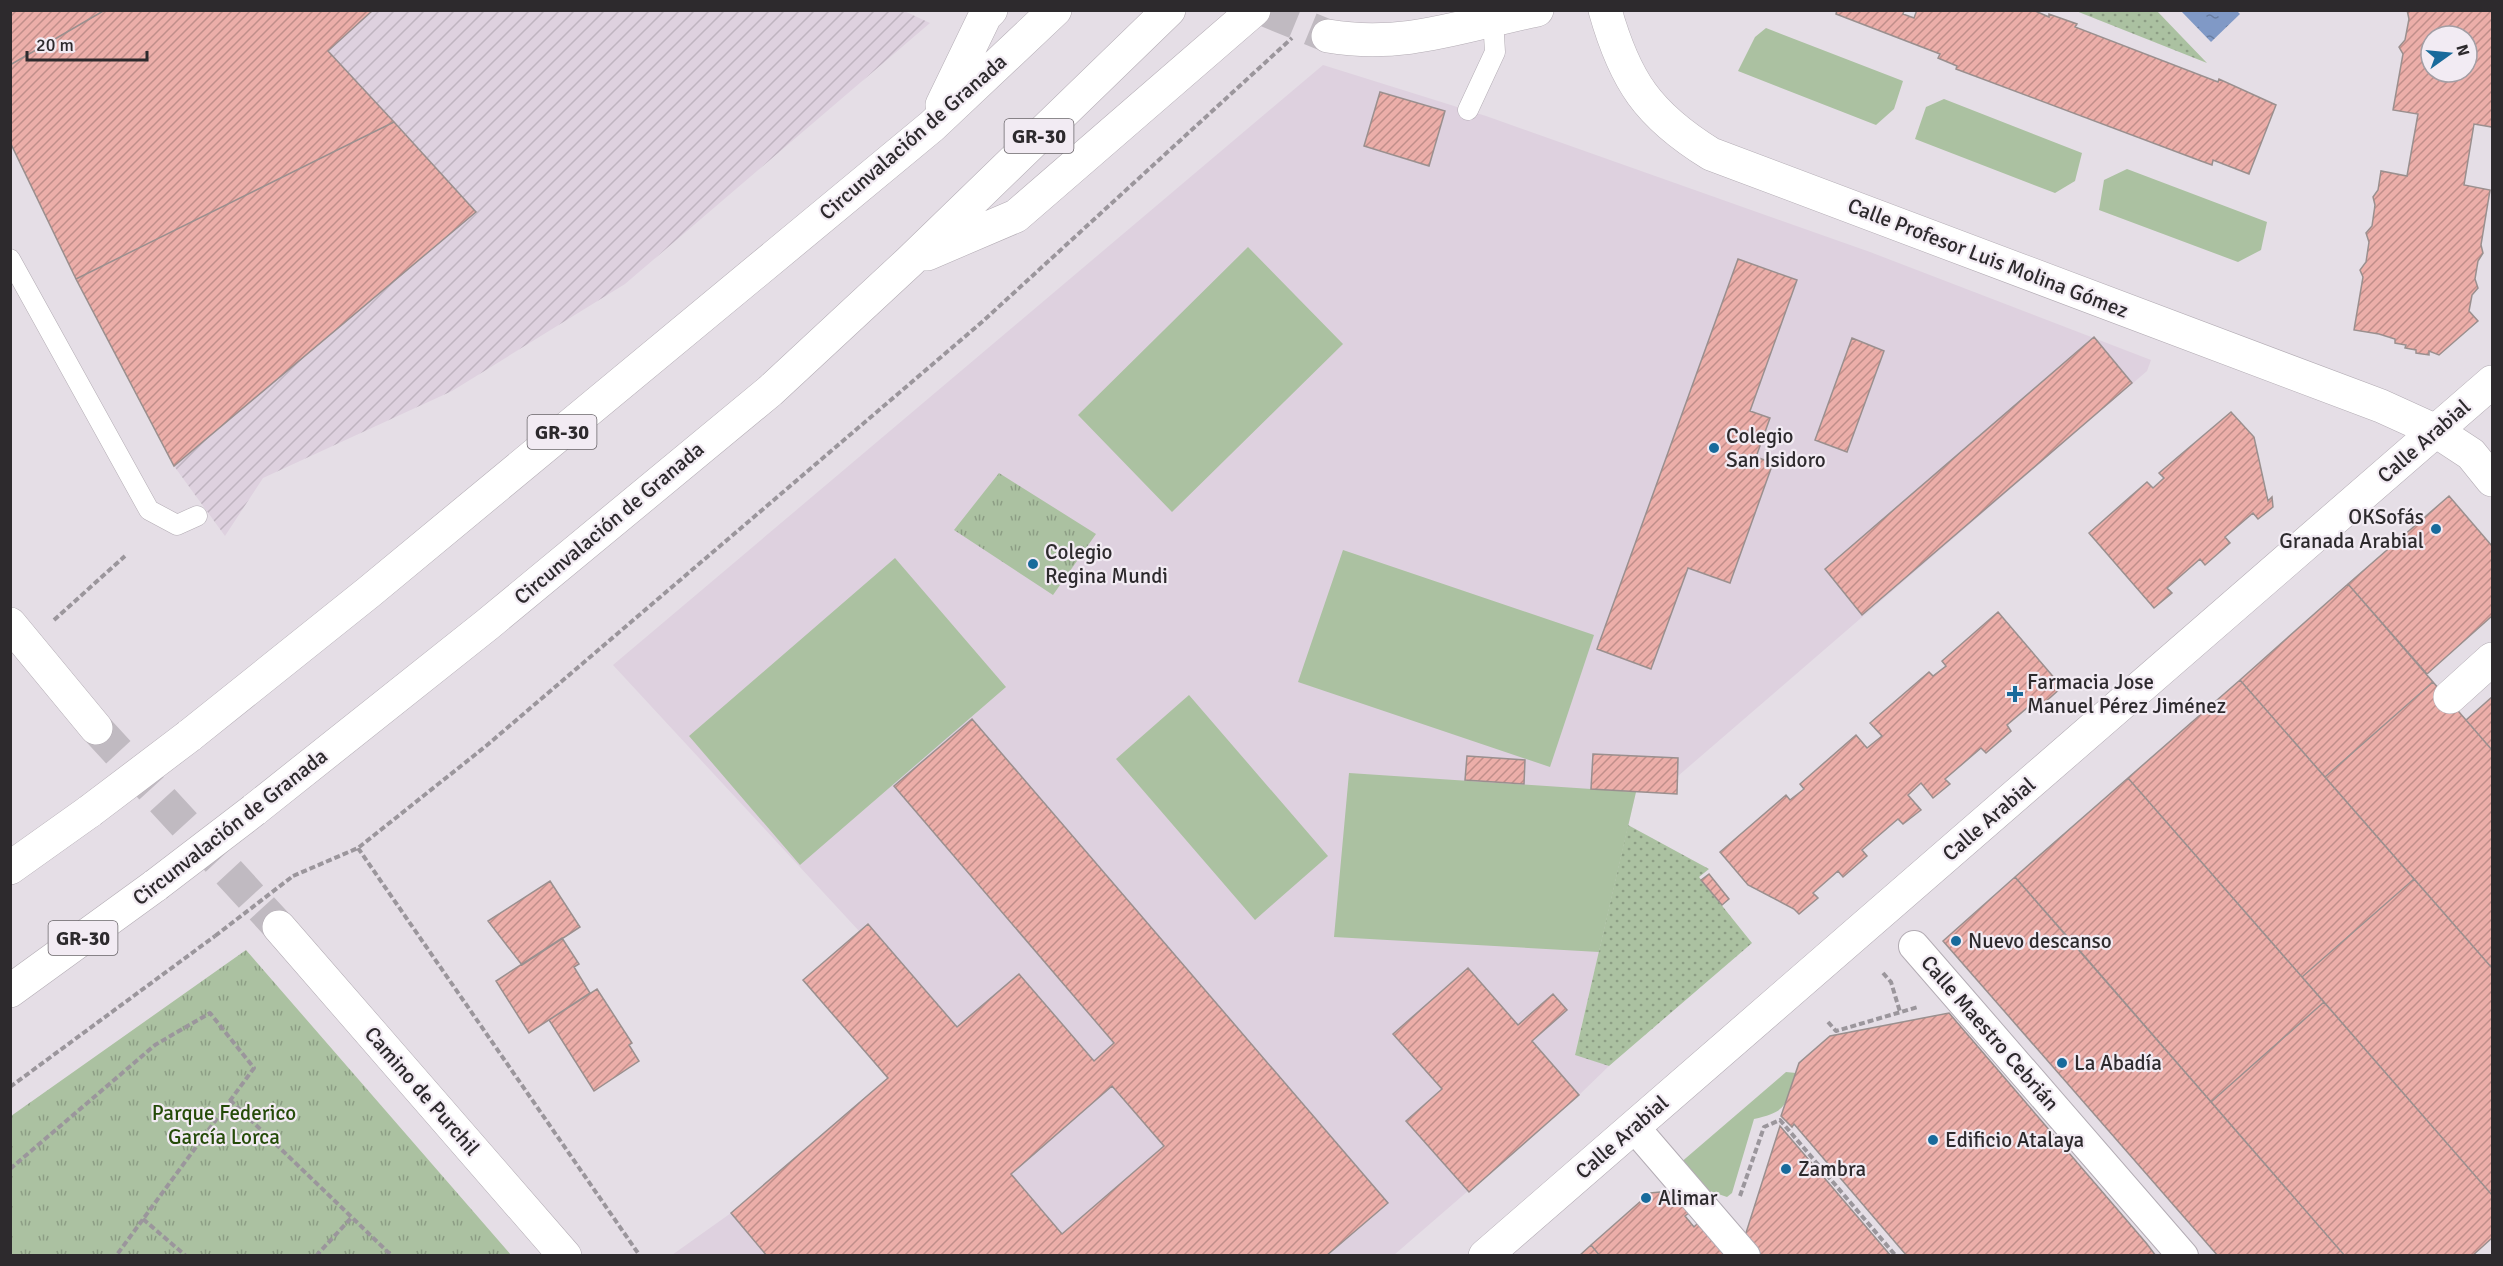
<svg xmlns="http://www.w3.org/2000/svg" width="2503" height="1266" viewBox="0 0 2503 1266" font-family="Signika,sans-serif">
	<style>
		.built { fill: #ded1df }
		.industrial { fill: url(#industrial-furrows) }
		.grass { fill: url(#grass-dots) }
		.park { fill: url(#park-tufts) }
		.garden { fill: #abc1a1 }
		.water { fill: url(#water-ripples) }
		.building { fill: url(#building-hatch); stroke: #9a8f8e; stroke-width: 1.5; fill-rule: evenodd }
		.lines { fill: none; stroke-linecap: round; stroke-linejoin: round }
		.minor-tunnel { stroke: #c0bac1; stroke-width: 33; stroke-dasharray: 33 16; stroke-linecap: butt }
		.tertiary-tunnel { stroke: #c0bac1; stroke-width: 33; stroke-dasharray: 33 16; stroke-linecap: butt }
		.service-casing { stroke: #b3acb4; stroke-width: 21 }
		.pedestrian-casing { stroke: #b3acb4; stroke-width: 32 }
		.minor-casing { stroke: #b3acb4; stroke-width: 34 }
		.tertiary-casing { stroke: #b3acb4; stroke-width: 34 }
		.secondary-casing { stroke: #b3acb4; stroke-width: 34 }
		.primary-casing { stroke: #b3acb4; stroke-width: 34 }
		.motorway-casing { stroke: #b3acb4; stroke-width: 34 }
		.path { stroke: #9b969c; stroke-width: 4; stroke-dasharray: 6 3; stroke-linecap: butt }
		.service { stroke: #fff; stroke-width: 20 }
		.pedestrian { stroke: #fff; stroke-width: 30 }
		.minor { stroke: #fff; stroke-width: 33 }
		.tertiary { stroke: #fff; stroke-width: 33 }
		.secondary { stroke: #fff; stroke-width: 33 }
		.primary { stroke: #fff; stroke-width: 33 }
		.motorway { stroke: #fff; stroke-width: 33 }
		.motorway-bridge-casing { stroke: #b3acb4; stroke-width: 34; stroke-linecap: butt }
		.path-bridge { stroke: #9b969c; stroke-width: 4; stroke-dasharray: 6 3; stroke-linecap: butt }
		.motorway-bridge { stroke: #fff; stroke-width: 33 }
		.poi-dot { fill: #186a9b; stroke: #f2ebf3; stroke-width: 2 }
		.labels { text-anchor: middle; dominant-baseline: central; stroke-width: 4.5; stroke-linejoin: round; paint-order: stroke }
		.shield { fill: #f2ebf3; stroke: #686468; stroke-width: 1.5 }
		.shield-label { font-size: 20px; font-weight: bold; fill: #2d2a2d }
		.street-label { font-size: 21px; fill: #2d2a2d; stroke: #f2ebf3 }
		.poi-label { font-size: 21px; fill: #2d2a2d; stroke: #f2ebf3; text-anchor: start }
		.park-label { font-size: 21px; fill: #254b08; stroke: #f2ebf3 }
	</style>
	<defs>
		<pattern id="industrial-furrows" width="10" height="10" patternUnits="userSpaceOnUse" patternTransform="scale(1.5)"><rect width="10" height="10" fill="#ded1df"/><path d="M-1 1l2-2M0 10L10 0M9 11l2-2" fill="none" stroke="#bfb4c0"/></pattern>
		<pattern id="grass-dots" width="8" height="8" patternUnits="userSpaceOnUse" patternTransform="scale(1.5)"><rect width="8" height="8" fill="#abc1a1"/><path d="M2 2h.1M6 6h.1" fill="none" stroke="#8c9d84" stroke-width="1.8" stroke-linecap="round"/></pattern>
		<pattern id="park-tufts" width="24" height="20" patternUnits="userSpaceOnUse" patternTransform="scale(1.5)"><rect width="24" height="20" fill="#abc1a1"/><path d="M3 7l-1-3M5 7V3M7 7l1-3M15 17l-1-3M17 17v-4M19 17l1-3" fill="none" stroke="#8c9d84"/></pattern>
		<pattern id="water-ripples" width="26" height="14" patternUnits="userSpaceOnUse" patternTransform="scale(1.5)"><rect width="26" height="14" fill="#8099c6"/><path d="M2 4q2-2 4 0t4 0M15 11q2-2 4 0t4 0" fill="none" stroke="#697da1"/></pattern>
		<pattern id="building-hatch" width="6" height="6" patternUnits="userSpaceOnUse" patternTransform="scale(1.5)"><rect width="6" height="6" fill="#ecaea9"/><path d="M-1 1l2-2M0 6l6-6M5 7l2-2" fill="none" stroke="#c08e8a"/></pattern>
	</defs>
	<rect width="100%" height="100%" fill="#e5dee6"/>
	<!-- built -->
	<path class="built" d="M1323,65L1486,116L1870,252L2151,360L2147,371L1678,776L1677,794L1636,792L1575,1054L1609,1066L1579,1095L1394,1255H672L731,1213L887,1078L803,980L859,931L613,665Z"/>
	<!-- industrial -->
	<path class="industrial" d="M902,10L930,23L625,284L452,391L263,478L225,536L174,466L76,279L10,11Z"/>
	<!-- grass -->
	<path class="grass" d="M2076,11H2157L2207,63Z
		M1628,825L1709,869L1699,877L1752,943L1609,1066L1575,1055Z"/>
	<!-- park -->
	<path class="park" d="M999,473L1096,534L1053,595L954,530Z
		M246,950L511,1255H11V1116Z"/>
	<!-- garden -->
	<path class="garden" d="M1766,28L1903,81L1894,109L1876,125L1738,71L1755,37Z
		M1944,99L2082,153L2075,181L2055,193L1915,139L1926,107Z
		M2127,169L2267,222L2261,250L2238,262L2099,210L2104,180Z
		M1248,247L1343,344L1172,512L1078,415Z
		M1343,550L1594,635L1550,767L1298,682Z
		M895,558L1006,687L800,865L689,736Z
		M1189,695L1328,856L1255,920L1116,759Z
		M1349,773L1636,792L1599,952L1334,937Z
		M1786,1072L1796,1073C1785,1105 1789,1111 1754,1119L1732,1193L1727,1197L1701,1188L1679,1164Z"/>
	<!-- water -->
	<path class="water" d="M2181,11H2237L2240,14L2211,42Z"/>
	<!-- building -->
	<path class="building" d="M10,10H105L10,65Z
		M105,10H373L328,51L394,122L76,279L10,142V65Z
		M1837,10H1902L1904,11L1903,14L1914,18L1917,10H2033L2049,17V14L2077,24L2075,27L2218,82L2219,79L2276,105L2249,174L2213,160L2212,165L2201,161L1956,69L1957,66L1938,58L1940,54L1836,14Z
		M2407,10H2492V127L2474,124L2464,185L2490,190L2481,245L2483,253L2478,261L2475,279L2478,288L2472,295L2469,311L2478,321L2439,355L2429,351V355L2416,353V350L2405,348L2406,345L2395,343V339L2379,334L2354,330L2363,277L2360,270L2366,262L2369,242L2366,233L2372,226L2375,205L2373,197L2378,190L2381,171L2407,176L2418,114L2393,110L2403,54L2399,47L2405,40L2409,19ZM2431,36H2467V72H2431Z
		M1380,92L1445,111L1429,166L1364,146Z
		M394,122L476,212L174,466L76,279Z
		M1738,259L1797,280L1750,411L1770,418L1756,457L1773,463L1730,583L1688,568L1651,669L1597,649Z
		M2094,337L2132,383L1862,615L1825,569Z
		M1852,338L1884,351L1847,452L1815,440Z
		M2231,412L2254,437L2268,501L2272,497L2273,507L2258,519L2253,513L2225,537L2230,543L2205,565L2200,559L2167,588L2172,593L2154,608L2089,533L2147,482L2153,488L2164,478L2159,473Z
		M2449,496L2492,546V616L2427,674L2348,584Z
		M2348,584L2433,682L2325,777L2240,680Z
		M1998,612L2062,687L2044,703L2040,697L2007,725L2011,731L1986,753L1981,748L1945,779L1950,784L1933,798L1921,783L1908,795L1921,810L1903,824L1898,819L1862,850L1867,856L1843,877L1838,871L1813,893L1818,898L1799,914L1794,909L1748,885L1720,852L1786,795L1790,800L1804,789L1800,784L1856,735L1867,748L1882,736L1870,723L1929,672L1933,676L1946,666L1942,661Z
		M2240,680L2414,879L2302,977L2128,778Z
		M2433,682L2492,750V968L2325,777Z
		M2492,697V750L2466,720Z
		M972,719L1388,1203L1326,1256H767L731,1213L888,1078L803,980L868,924L957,1027L1019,974L1094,1061L1114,1043L894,786ZM1112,1086L1164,1146L1062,1234L1011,1174Z
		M1593,754L1678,758L1677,794L1591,789Z
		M1467,756L1525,760L1524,784L1465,780Z
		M2128,778L2324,1002L2211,1102L2015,877Z
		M1709,874L1729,899L1722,905L1701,880Z
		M2015,877L2080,951L2345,1256H2218L1943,941Z
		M2414,879L2492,968V1195L2302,977Z
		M550,881L580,927L522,965L488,921Z
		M562,938L579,964L574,967L590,993L529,1033L496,981Z
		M1468,968L1518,1025L1553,994L1567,1010L1532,1041L1579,1095L1469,1192L1406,1121L1442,1089L1393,1034Z
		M597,989L632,1043L629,1045L639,1061L594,1091L549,1020Z
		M2324,1002L2492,1195V1238L2472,1256H2345L2211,1102Z
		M1949,1013L2147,1244L2156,1256H1907L1794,1124L1792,1127L1781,1116L1799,1063L1830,1036Z
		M1780,1126L1891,1256H1762L1745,1236Z
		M1671,1191L1690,1212L1685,1216L1694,1227L1699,1222L1728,1256H1600L1591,1245L1650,1193Z
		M1591,1245L1600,1256H1579Z"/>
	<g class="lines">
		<!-- minor-tunnel -->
		<path class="minor-tunnel" d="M1265,10L1328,36"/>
		<!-- tertiary-tunnel -->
		<path class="tertiary-tunnel" d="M96,728L279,927"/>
		<!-- service casing -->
		<g class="service-casing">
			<path id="service" d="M1468,110L1495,52L1493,19
				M10,259L149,510L177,525L197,516"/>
		</g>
		<!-- pedestrian casing -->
		<g class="pedestrian-casing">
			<path id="pedestrian" d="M1914,946L2183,1256
				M1634,1127L1745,1256"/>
		</g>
		<!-- minor casing -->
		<g class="minor-casing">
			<path id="minor" d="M1328,36C1405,49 1463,25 1537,10
				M2450,697L2492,659"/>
		</g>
		<!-- tertiary casing -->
		<g class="tertiary-casing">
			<path id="tertiary" d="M10,624L96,728
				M279,927L565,1256"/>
		</g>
		<!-- secondary casing -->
		<g class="secondary-casing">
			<path id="secondary" d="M1605,10C1625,81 1648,115 1711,154L2381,406L2436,431L2471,454L2492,480"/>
		</g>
		<!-- primary casing -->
		<g class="primary-casing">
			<path id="primary" d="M1485,1256L2492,382"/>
		</g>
		<!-- motorway casing -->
		<g class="motorway-casing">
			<path id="motorway" d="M942,105L985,16L991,10
				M927,254L1016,216L1254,10
				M189,736L369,592L932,126L1055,10
				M254,810L488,624L770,391L909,262L1169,10
				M10,868L90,811
				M10,991L156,885"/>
		</g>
		<!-- path -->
		<path class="path" d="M54,620L125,556
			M358,848L640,1256
			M293,876L358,848L486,746L982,322L1292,38
			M1883,973L1891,982L1900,1012
			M1828,1022L1836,1031L1918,1007
			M10,1087L215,936
			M230,1100L392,1256
			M10,1169L155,1045L210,1013L254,1068L116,1256
			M1740,1196L1764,1127L1780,1120L1896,1256
			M143,1219L186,1256
			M316,1256L352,1217"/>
		<!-- service -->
		<use href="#service" class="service"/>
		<!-- pedestrian -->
		<use href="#pedestrian" class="pedestrian"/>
		<!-- minor -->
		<use href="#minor" class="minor"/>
		<!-- tertiary -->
		<use href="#tertiary" class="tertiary"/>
		<!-- secondary -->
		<use href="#secondary" class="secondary"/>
		<!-- primary -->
		<use href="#primary" class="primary"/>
		<!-- motorway -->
		<use href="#motorway" class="motorway"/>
		<!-- motorway-bridge casing -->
		<g class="motorway-bridge-casing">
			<path id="motorway-bridge" d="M90,811L189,736
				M156,885L254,810"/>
		</g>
		<!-- path-bridge -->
		<path class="path-bridge" d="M215,936L293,876"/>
		<!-- motorway-bridge -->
		<use href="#motorway-bridge" class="motorway-bridge"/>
	</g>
	<!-- markers -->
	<g class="poi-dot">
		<circle cx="1714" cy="448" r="6"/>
		<circle cx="2436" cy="529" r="6"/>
		<circle cx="1033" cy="564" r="6"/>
		<path d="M2012 685h6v6h6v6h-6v6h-6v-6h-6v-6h6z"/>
		<circle cx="1956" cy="941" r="6"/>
		<circle cx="2062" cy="1063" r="6"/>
		<circle cx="1933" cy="1140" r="6"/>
		<circle cx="1786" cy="1169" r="6"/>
		<circle cx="1646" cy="1198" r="6"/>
	</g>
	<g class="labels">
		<!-- shield labels -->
		<g class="shield">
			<rect x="1004.5" y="119" width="69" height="34" rx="4.5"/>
			<rect x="527.5" y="415" width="69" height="34" rx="4.5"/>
			<rect x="48.5" y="921" width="69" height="34" rx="4.5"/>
		</g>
		<g class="shield-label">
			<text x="1039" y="136">GR-30</text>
			<text x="562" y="432">GR-30</text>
			<text x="83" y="938">GR-30</text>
		</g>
		<!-- street labels -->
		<g class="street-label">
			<text transform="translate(913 137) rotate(-41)">Circunvalación de Granada</text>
			<text transform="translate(1988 258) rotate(21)">Calle Profesor Luis Molina Gómez</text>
			<text transform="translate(2424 441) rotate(-41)">Calle Arabial</text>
			<text transform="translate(609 523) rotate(-40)">Circunvalación de Granada</text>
			<text transform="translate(1989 819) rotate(-41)">Calle Arabial</text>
			<text transform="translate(230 827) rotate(-38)">Circunvalación de Granada</text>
			<text transform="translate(1990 1033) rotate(49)">Calle Maestro Cebrián</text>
			<text transform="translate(422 1091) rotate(49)">Camino de Purchil</text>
			<text transform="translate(1622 1137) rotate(-41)">Calle Arabial</text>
		</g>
		<!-- poi labels -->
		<g class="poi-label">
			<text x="1726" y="436">Colegio<tspan x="1726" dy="24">San Isidoro</tspan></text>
			<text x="2424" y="517" text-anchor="end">OKSofás<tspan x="2424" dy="24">Granada Arabial</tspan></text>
			<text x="1045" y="552">Colegio<tspan x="1045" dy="24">Regina Mundi</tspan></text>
			<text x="2027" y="682">Farmacia Jose<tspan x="2027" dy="24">Manuel Pérez Jiménez</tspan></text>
			<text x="1968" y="941">Nuevo descanso</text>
			<text x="2074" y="1063">La Abadía</text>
			<text x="1945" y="1140">Edificio Atalaya</text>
			<text x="1798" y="1169">Zambra</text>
			<text x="1658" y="1198">Alimar</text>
		</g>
		<!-- park labels -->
		<g class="park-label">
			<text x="224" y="1113">Parque Federico<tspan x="224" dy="24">García Lorca</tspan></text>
		</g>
	</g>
	<!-- border -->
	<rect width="2503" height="1266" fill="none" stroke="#2d2a2d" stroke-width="24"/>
	<!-- north arrow -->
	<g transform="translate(2449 54) rotate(75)"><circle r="28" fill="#f2ebf3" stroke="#a39ea4" stroke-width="1.5"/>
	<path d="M0-4.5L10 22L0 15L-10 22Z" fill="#186a9b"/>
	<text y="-9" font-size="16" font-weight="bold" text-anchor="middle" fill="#2d2a2d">N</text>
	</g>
	<!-- scale -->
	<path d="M27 51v9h120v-9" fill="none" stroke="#2d2a2d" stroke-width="3"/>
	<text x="36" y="51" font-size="18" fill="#2d2a2d" stroke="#f2ebf3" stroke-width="4.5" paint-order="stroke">20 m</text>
</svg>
